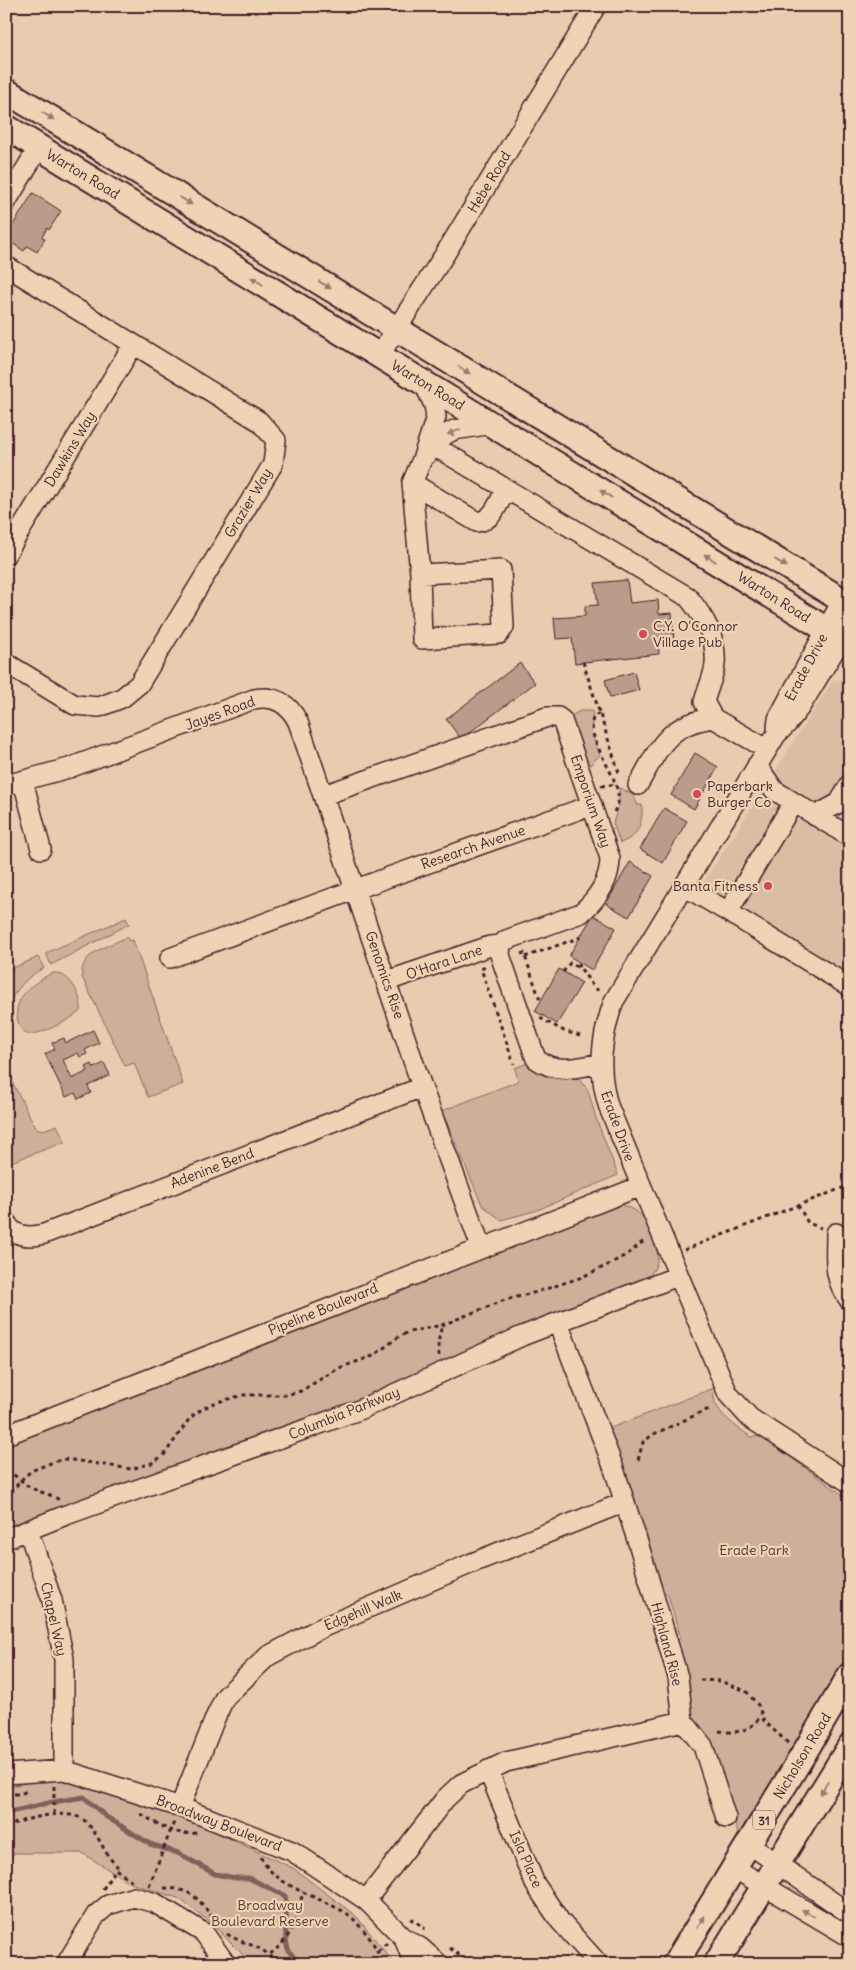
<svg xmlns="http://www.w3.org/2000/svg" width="856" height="1970" viewBox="0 0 856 1970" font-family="Delius,sans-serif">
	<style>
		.built { fill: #d9bea4 }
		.green { fill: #ccb099; stroke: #8b6862 }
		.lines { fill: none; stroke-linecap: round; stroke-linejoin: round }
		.stream { stroke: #825e5a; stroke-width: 5 }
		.building { fill: #ba9c8a; stroke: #4a1f2b }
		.minor-casing { stroke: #4a1f2b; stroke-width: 22 }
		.major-casing { stroke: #4a1f2b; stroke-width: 28 }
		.path { stroke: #4a1f2b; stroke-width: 3; stroke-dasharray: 4 4; stroke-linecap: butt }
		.minor { stroke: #ecd4b4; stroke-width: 19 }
		.major { stroke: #ecd4b4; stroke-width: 24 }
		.oneway { fill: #9b7a70 }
		.poi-dot { fill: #d1495b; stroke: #ecd4b4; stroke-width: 2 }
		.labels { text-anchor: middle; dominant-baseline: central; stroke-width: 4.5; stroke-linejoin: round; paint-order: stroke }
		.shield { fill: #ecd4b4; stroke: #7b5554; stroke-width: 1 }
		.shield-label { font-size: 12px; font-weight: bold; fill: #4a1f2b }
		.street-label { font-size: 14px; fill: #4a1f2b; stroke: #ecd4b4 }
		.poi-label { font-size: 14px; fill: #4a1f2b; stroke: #ecd4b4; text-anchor: start }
		.park-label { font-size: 14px; fill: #5e353c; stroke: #ecd4b4 }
	</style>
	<rect width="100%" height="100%" fill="#e6cdaf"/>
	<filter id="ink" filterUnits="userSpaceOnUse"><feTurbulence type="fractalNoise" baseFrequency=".02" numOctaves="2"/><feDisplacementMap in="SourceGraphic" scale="10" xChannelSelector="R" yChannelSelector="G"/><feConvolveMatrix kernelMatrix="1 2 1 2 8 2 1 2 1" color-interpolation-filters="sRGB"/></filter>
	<g filter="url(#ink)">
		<!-- built -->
		<path class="built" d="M850,678V990L695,896L832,682Z"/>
		<!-- green -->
		<path class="green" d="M580,711H593L591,732L600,755L587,768L569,717Z
			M620,788L633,795L638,805H642C643,824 638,837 620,843L613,823L619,804V790Z
			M126,918L129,924L51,965L46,953Z
			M127,937L129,941L133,940L183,1084L148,1097L134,1063L125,1066L82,977C80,952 107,947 127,937Z
			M38,957L44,968C26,976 16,991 6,1007V971Z
			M53,973C69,972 82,995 81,1010C73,1019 39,1036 27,1034C22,1031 19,1027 18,1021C11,998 35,981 53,973Z
			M530,1062L554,1077L578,1078L588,1090L596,1118L618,1175L535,1211L501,1220L482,1205L442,1111L518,1081L515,1068Z
			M6,1070L36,1128L43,1130L57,1125L65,1142L6,1164Z
			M618,1204C624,1206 631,1207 636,1211C649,1220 660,1246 657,1261C656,1268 652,1272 648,1278L345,1407L6,1530V1442Z
			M714,1388C709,1410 736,1426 751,1437L761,1436L850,1500V1651L668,1964H662L739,1837L710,1742L691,1714L689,1689L676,1645L680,1636L668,1595L661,1589L608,1429Z
			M76,1778L189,1820L293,1868L356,1916L395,1964H246L242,1954L209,1921L178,1898L130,1883L82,1853H14L6,1865V1787L30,1782Z"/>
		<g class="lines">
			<!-- stream -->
			<path class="stream" d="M6,1813L53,1802L84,1797L105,1816L150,1844L178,1853L215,1874L236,1878H249L285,1896C289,1912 282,1937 289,1951C292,1955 296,1960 299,1964"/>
		</g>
		<!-- building -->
		<path class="building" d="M33,193L61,211L49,230L47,228L42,237L45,239L37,252L27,246L24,251L9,241L11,239L6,236Z
			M627,580L630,603L658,600L659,614L672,613L674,642L658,644L659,654L575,663L572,638L556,639L554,618L585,616V606L598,605L595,583Z
			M520,663L535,683L461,739L446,719Z
			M634,672L639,690L610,698L605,680Z
			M695,753L718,767L694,809L671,795Z
			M664,808L687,821L663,863L640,849Z
			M630,862L653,876L629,917L606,904Z
			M593,915L616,928L592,970L569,956Z
			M559,969L582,983L557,1024L535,1011Z
			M93,1030L99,1043L85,1050L87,1054L80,1057L78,1053L63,1060L72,1079L88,1071L86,1067L92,1064L94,1068L104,1063L110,1075L88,1086L91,1093L78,1099L75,1093L66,1097L45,1054L55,1049L52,1043L64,1038L66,1043Z"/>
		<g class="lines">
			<!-- minor casing -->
			<g class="minor-casing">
				<path id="minor" d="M6,202L39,147
					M6,266L259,421L276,440L273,464L139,684L122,698L99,707L75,705L6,663
					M379,356L445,254L596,6
					M434,446L688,597C704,617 717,637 715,664C714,676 707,690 704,702L713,718L767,749
					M426,455L445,435L454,430L493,424
					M412,483L477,522C493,521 499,502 506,489
					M6,554L133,345
					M420,574L501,570L504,627L499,634L422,639L420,574L412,483L423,457L436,417L434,405L423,382
					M850,625L800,707L787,724L776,735L614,1001C601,1037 597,1071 609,1108L728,1394L750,1418L850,1483
					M777,728L778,719L787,702L842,601
					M757,765L774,790L850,837
					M23,781L41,849
					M6,785L69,768L254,699C275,695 289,704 298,722L422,1087L481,1247
					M638,785C659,749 666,724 713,718
					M324,795L547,717H558L562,720L610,858C610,880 597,899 581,913L506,940L501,945L500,955L536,1059C556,1074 578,1068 601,1063
					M815,816L839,803L850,784
					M684,886L728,912L793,803
					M728,912L850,987
					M170,958L389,877L592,805
					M387,981L490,946L501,945
					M6,1222C13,1237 29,1238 44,1234L422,1087
					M836,1233C836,1260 832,1278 850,1301
					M558,1323L613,1466L639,1546L678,1677L683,1721L703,1746L726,1818
					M6,1435L641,1186
					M28,1530L52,1600L64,1659V1770
					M6,1539L66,1515L359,1410L522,1336L678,1276
					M488,1770L535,1884L560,1921L597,1962
					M6,1774L64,1770L180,1807L292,1851L366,1900L404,1938L421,1948L439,1964
					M180,1807L216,1716L225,1697L268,1656L319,1629L375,1605L472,1563L625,1502
					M749,1844L850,1914
					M734,1868L850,1937
					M366,1900L445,1799L461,1784L506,1762L683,1721
					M404,1938L411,1957L416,1964
					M66,1964L96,1915L108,1905L134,1897L155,1903L204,1933L226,1964"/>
			</g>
			<!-- major casing -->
			<g class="major-casing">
				<path id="major" d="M6,91L850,605
					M6,127L850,644
					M675,1964L803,1755L850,1675
					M716,1964L850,1746"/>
			</g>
			<!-- path -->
			<path class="path" d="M583,662L619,773
				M599,713L593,718C585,748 634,787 613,813
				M601,786L617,784
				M521,954L524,953L540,1000
				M525,957L581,937
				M485,967L481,969L514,1064
				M578,967L580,963
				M563,972L570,963L581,969L594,988L602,992
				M540,1018L564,1031L580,1036
				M798,1205L808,1223L821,1228
				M684,1250L850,1185
				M439,1356L438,1343L442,1325
				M638,1460L643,1442L654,1434L709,1409
				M6,1472C16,1474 21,1482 30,1487C39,1493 50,1493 59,1500
				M6,1499L21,1480L31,1471L53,1462L66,1459L131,1469L152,1463L164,1455L190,1418L202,1409L214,1403L243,1395H286L301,1391L339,1368L373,1356L400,1336L409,1332L442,1325L505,1300L537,1292L582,1277L610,1264L631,1252L641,1243L646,1241
				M700,1680L720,1681L746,1691L758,1705L764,1721L789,1744
				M845,1727L850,1719
				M719,1731C736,1734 752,1731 761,1715
				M54,1786V1815
				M6,1794H19L28,1791
				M141,1814C159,1825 175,1836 197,1833
				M6,1828C22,1818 70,1807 85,1821C99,1834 103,1853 117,1866L114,1868L132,1881
				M261,1857C275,1888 321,1896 347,1914C354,1918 360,1927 366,1933C373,1943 379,1951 381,1964
				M149,1886L174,1822
				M164,1888C190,1889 197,1896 211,1916
				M103,1889L115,1869
				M411,1921L413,1919L425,1929
				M227,1934C245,1946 264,1944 276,1964
				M450,1948L470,1964
				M378,1951L387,1943
				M270,1954C292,1939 298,1916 303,1891"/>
			<!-- minor -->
			<use href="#minor" class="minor"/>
			<!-- major -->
			<use href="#major" class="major"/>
		</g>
		<!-- one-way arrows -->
		<defs><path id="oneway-solid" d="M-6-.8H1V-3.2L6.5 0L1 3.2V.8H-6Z" transform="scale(1.25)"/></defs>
		<g class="oneway">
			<use href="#oneway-solid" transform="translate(48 116) rotate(32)"/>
			<use href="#oneway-solid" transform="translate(186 201) rotate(32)"/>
			<use href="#oneway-solid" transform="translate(257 281) rotate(-148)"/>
			<use href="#oneway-solid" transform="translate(325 285) rotate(31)"/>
			<use href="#oneway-solid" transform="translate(464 370) rotate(32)"/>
			<use href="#oneway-solid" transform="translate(454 432) rotate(160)"/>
			<use href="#oneway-solid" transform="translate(606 494) rotate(-148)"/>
			<use href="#oneway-solid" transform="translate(710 558) rotate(-148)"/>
			<use href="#oneway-solid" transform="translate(781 563) rotate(31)"/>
			<use href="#oneway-solid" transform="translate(824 1788) rotate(121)"/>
			<use href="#oneway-solid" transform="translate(808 1913) rotate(-150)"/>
			<use href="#oneway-solid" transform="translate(701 1922) rotate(-59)"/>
		</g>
	</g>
	<!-- markers -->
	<g class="poi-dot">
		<circle cx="643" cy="634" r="5"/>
		<circle cx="697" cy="794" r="5"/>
		<circle cx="768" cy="886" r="5"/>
	</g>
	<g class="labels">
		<!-- shield labels -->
		<rect class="shield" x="753" y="1810.5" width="22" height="19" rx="4"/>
		<g class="shield-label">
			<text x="764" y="1820">31</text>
		</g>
		<!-- street labels -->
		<g class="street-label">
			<text transform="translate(83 174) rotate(31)">Warton Road</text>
			<text transform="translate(489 182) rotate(-59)">Hebe Road</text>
			<text transform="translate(428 385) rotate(31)">Warton Road</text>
			<text transform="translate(70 449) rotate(-59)">Dawkins Way</text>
			<text transform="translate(248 503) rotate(-59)">Grazier Way</text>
			<text transform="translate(774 597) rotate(32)">Warton Road</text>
			<text transform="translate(806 667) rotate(-62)">Erade Drive</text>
			<text transform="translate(220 713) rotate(-20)">Jayes Road</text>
			<text transform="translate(591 801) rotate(71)">Emporium Way</text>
			<text transform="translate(473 847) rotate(-19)">Research Avenue</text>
			<text transform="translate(444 962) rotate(-19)">O'Hara Lane</text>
			<text transform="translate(385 975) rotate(71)">Genomics Rise</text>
			<text transform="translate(618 1126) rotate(70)">Erade Drive</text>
			<text transform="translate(212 1168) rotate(-21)">Adenine Bend</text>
			<text transform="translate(323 1309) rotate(-22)">Pipeline Boulevard</text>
			<text transform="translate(344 1413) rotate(-22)">Columbia Parkway</text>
			<text transform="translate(363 1610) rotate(-23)">Edgehill Walk</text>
			<text transform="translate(54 1619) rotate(77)">Chapel Way</text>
			<text transform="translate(667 1644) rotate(75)">Highland Rise</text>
			<text transform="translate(802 1756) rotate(-59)">Nicholson Road</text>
			<text transform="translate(219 1823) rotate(21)">Broadway Boulevard</text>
			<text transform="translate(526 1859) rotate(66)">Isla Place</text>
		</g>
		<!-- poi labels -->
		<g class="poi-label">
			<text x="653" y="626">C.Y. O'Connor<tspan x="653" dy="16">Village Pub</tspan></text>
			<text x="707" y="786">Paperbark<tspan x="707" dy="16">Burger Co</tspan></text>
			<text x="758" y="886" text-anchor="end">Banta Fitness</text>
		</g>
		<!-- park labels -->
		<g class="park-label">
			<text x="754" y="1550">Erade Park</text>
			<text x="270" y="1905">Broadway<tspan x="270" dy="16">Boulevard Reserve</tspan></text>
		</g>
	</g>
	<!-- margin -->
	<rect width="856" height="1970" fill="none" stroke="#ecd4b4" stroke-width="25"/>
	<rect x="12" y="12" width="831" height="1945" fill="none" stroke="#4a1f2b" stroke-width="2" filter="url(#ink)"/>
</svg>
